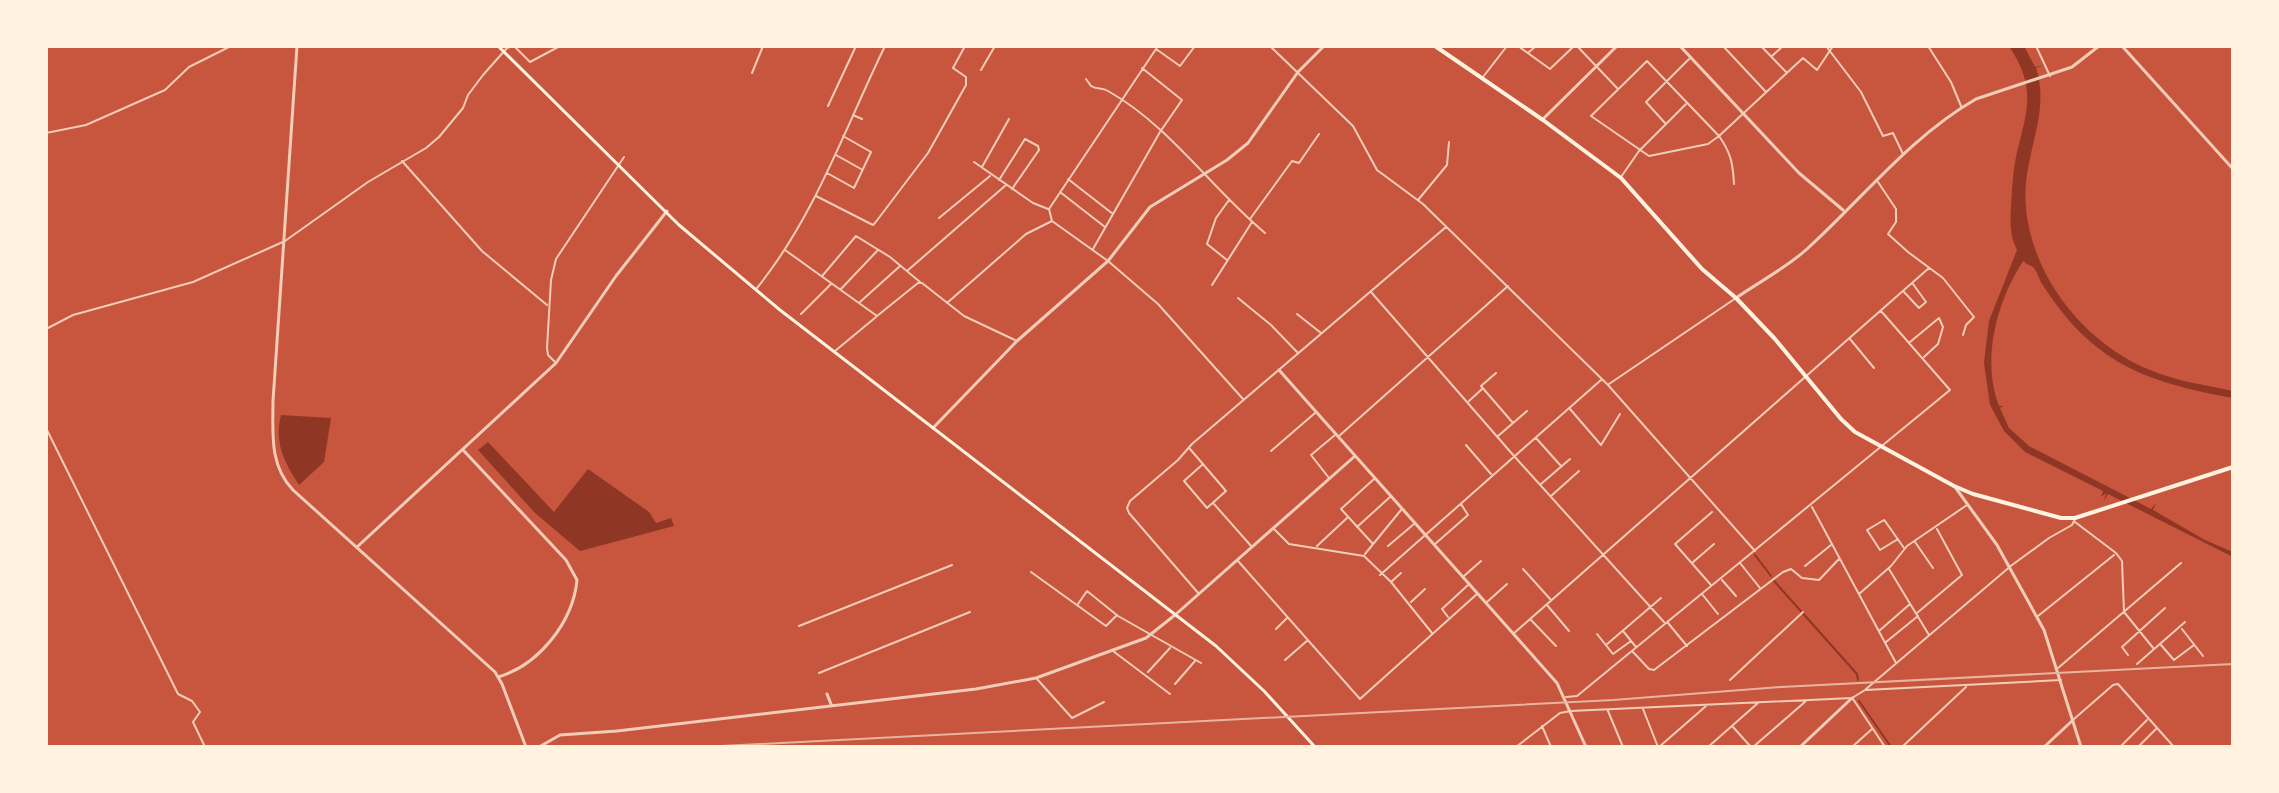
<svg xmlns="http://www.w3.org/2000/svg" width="2279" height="793" viewBox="0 0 2279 793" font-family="'Work Sans',sans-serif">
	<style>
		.water { fill: #8f3625 }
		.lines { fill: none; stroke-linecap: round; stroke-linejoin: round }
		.stream { stroke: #8f3625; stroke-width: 2 }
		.minor { stroke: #f1ccb7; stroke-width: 2 }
		.tertiary { stroke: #f1ccb7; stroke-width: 3 }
		.secondary { stroke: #fff3e0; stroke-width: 3 }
		.trunk { stroke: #fff3e0; stroke-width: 4 }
		.rail { stroke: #e9b49f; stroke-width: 2 }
	</style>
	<rect width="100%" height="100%" fill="#c8553d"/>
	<!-- water -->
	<path class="water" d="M2009,46H2024L2035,67L2043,65L2036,68C2049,107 2030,143 2026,182C2019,261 2078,341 2150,370C2176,381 2205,385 2233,391V398C2169,386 2118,374 2072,324C2061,311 2051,298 2042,284C2039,279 2037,271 2033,267C2030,265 2026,264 2023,261C1997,301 1981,359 1999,406H2003L2000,408L2009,428L2029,446L2151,509L2156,503L2153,510L2205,540L2233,552V557L2108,494L2104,501L2106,493L2101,497L2103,491L2025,452L2004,431L1990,405L1984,363L1989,321L2017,250C2010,236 2010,223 2011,208C2012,189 2013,170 2017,152C2028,108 2036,87 2009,46Z
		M281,415L331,418L324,462L299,485C284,462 274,443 281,415Z
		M488,442L554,512L588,469L649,512L656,523L671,518L674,526L580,551L535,513L478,450Z"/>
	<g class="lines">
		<!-- stream -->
		<path class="stream" d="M1755,555L1771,576
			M1774,581L1857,674L1858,680
			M1859,701L1891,747"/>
		<!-- minor -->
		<path class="minor" d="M514,46L530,62L560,46
			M1158,46L1053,203L1049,209L1052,221L1108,261L1158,304L1243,399
			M1270,46L1353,126L1377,170L1423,204L1608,385L1755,551
			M1518,46L1550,69L1574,46
			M1577,46L1617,88
			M1723,46L1766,92
			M1761,46L1786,72
			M1826,46L1861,92L1883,136L1893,133L1903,154
			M1928,46L1951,82L1961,106
			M2036,46L2050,76
			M1156,49L1180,66L1195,46
			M1529,52L1536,46
			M1772,56L1783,46
			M981,70L995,46
			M752,73L763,46
			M1483,77L1507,46
			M1086,79L1091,86C1097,90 1102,87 1108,91C1170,126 1211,188 1265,233
			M828,106L856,46
			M853,115L862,119
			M1665,123L1646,102L1689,59
			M46,133L86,125L165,90L189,67L231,46
			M836,155L861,169
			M402,161L482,251L547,305
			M974,162L1033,203L1048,209
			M982,167L1009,119
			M827,173L854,188L871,152L843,136
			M1621,177L1639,151L1686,104
			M1068,179L1113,214
			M999,180L1025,139L1038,146L1039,150L1012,189
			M1878,182L1896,209V222L1888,234L1908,252L1943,278L1974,317L1966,325L1963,335
			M1734,184C1733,164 1731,153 1719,136L1647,61L1591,116L1649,156L1708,144L1719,136L1803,58L1817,70L1833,46
			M1060,192L1105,227
			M816,196L873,225L875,223L928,153L966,85V77L953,68L965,46
			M1418,200L1447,165L1449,142
			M939,218L990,176
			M1250,219L1292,161L1299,163L1319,134
			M1093,249L1160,132L1182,100L1142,68
			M785,250L877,316L918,283H922L964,316L1017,341
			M1227,260L1207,244L1216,218L1229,200
			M907,271L1006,185
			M823,275L856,236L890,257L920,282
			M1212,285L1252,222
			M757,288C815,216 845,128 885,46
			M841,289L877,251
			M1371,292L1514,456L1664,622
			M1904,292L1919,308L1926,302L1913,284
			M1238,298L1271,325L1298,353
			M860,302L900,266
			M947,303L1026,234L1052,221
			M801,314L831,284
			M1297,314L1321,333
			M46,329L73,315L193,282L285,241L368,182L426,148L439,137L463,108L468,95L483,75L507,48L513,46
			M1850,339L1874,368
			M1910,342L1939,318L1943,327L1938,344L1924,357
			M835,351L876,317
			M556,363L548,355L547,348L551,280L556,259L624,157
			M1496,373L1481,386L1513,423
			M1609,384L1736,298
			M1469,401L1482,389
			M1570,409L1601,445L1620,414
			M46,428L178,694L192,701L200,712L193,722L205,747
			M1339,436L1508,286
			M1498,436L1527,411
			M1536,438L1561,466
			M1466,445L1491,474
			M1190,449L1226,491L1207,508L1184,481L1203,464
			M1271,451L1315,413
			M1329,478L1311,455L1335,435
			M1541,484L1570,459
			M1551,496L1579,471
			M1214,504L1252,547
			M1812,507L1896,663
			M2075,522L2116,553L2122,561L2124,612L2154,649
			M1357,527L1390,497
			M1273,528L1289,544L1364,556L1391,582L1432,633
			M1898,539L1880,550L1867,530L1884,520L1885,521L1904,548
			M1915,542L1933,568
			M1373,544L1341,509L1374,479
			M1435,544L1468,515L1461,504
			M1317,546L1347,518
			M1388,546L1414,524
			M1365,554L1401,510
			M1238,561L1360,699L1477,594
			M1692,563L1714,544
			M1740,563L1760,588
			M1805,566L1831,545
			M1523,569L1551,600
			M1889,569L1929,635
			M1031,572L1106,626L1116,616
			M1380,575L1601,380
			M1464,576L1481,561
			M1722,580L1736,596
			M1391,582L1401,573
			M1711,585L1675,544L1712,512
			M1199,594L1129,513L1127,508L1130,501L1178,460L1192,444L1446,227
			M1702,594L1718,614
			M1859,594L1891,566L1907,546L1967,505
			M1411,602L1425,589
			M1487,602L1507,584
			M1078,604L1087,591L1118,616L1201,663
			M1547,605L1569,631
			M1917,613L1962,575L1937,529
			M2038,616L2114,555
			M1448,617L1442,609L1468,585
			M1531,620L1556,646
			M1668,623L1687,646
			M799,626L952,565
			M1276,629L1287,618
			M2182,629L2203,656
			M1623,631L1636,647
			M1879,631L1910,604
			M1513,634L1929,268
			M1597,634L1613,654L1631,641
			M1886,642L1918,616
			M1606,645L1661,598
			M2161,645L2174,660L2194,645
			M1113,651L1170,694
			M1633,652L1649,669L1654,670L1783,572L1791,569L1802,578L1819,580L1839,559
			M2128,655L2122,647L2165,608
			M1285,660L1308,640
			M2137,664L2185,622
			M2058,668L2181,563
			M1148,672L1170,648
			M819,673L970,612
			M1037,679L1072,718L1104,702
			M1730,680L1803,612
			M1175,684L1195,661
			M1866,689L2012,565L2049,538L2072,525L2075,519
			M1566,697L1577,696L1950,390L1881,311
			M1853,699L1885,747
			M1643,709L1658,747
			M1608,711L1623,747
			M2074,719L2113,685L2118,684L2174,747
			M1542,726L1551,747
			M1733,727L1751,747
			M1516,747L1560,713L1571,711L1852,698L1865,690L2061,680
			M1659,747L1706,706
			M1708,747L1758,703
			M1753,747L1806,701
			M1852,747L1872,729
			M1902,747L1966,687
			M2120,747L2147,720
			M2138,747L2156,729"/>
		<!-- tertiary -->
		<path class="tertiary" d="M297,46L273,401C273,433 269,465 293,490L495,672L502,684L526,747
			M1680,46L1799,173L1843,210
			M2122,46L2233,169
			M1543,119L1617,46
			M1736,298C1759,282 1786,268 1807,249C1862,199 1910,137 1976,99L2072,67L2099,46
			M1279,370L1557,683L1586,747
			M933,428L1017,341L1108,261L1150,207L1227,160L1248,143L1298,72L1324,46
			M464,451L566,560L577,580C573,622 539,665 498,677
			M1955,487L1997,545L2044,630L2081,747
			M357,547L556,363L616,276L667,211
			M827,694L831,704
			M539,747L560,735L617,731L976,689L1036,678L1146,638L1175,615L1355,456
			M1800,747L1852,698
			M2044,747L2073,720"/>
		<!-- secondary -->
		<path class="secondary" d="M498,46L679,225L780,310L1216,646L1264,691L1315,747"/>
		<!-- trunk -->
		<path class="trunk" d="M1435,46L1543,120L1621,178L1702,269L1736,298L1775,339L1841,419L1855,432L1954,486L1973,494L2061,518H2075L2233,467"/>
		<!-- rail -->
		<path class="rail" d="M702,747L1613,700L1781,687L2233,664"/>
	</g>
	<!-- border -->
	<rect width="2279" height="793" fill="none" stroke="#fff3e0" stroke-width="96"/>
</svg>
